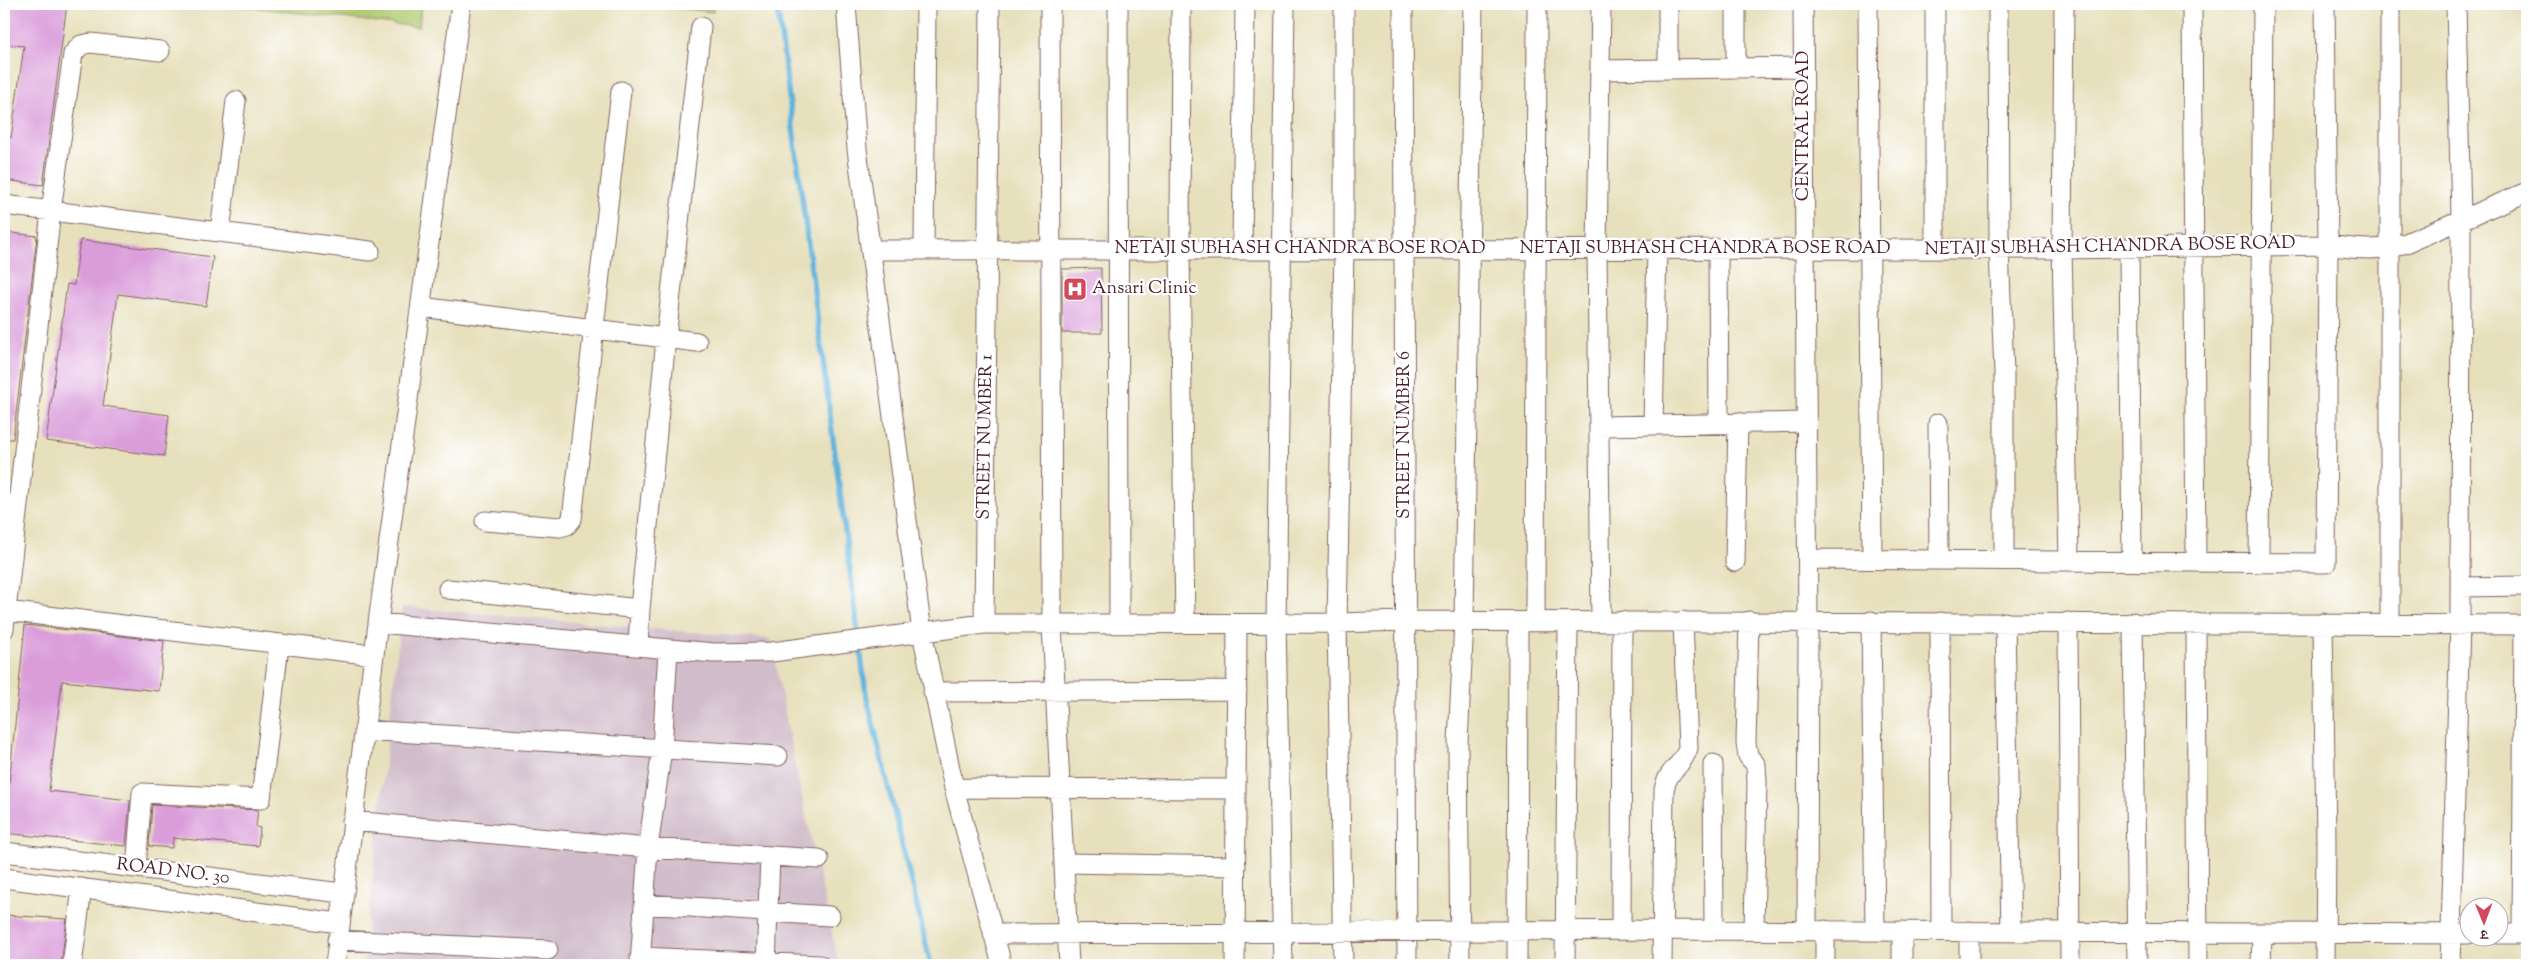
<svg xmlns="http://www.w3.org/2000/svg" width="2531" height="969" viewBox="0 0 2531 969" font-family="'Sorts Mill Goudy','Noto Serif Devanagari',serif">
	<style>
		.industrial { fill: #d1bdcb }
		.green { fill: #b0cd74; stroke: #7d7650 }
		.lines { fill: none; stroke-linecap: round; stroke-linejoin: round }
		.stream { stroke: #61b3dc; stroke-width: 5.5 }
		.building { fill: #da9dda }
		.minor-casing { stroke: #81635e; stroke-width: 21 }
		.minor { stroke: #fff; stroke-width: 19 }
		.labels { text-anchor: middle; dominant-baseline: central; stroke-width: 4.5; stroke-linejoin: round; paint-order: stroke }
		.street-label { font-size: 18px; fill: #4a1f2b; stroke: #fff }
		.poi-label { font-size: 18px; fill: #4a1f2b; stroke: #fff; text-anchor: start }
	</style>
	<rect width="100%" height="100%" fill="#fff"/>
	<filter id="ink" filterUnits="userSpaceOnUse"><feTurbulence type="fractalNoise" baseFrequency=".02" numOctaves="2"/><feDisplacementMap in="SourceGraphic" scale="10" xChannelSelector="R" yChannelSelector="G"/><feConvolveMatrix kernelMatrix="1 2 1 2 8 2 1 2 1" color-interpolation-filters="sRGB"/></filter>
	<filter id="wash" filterUnits="userSpaceOnUse"><feTurbulence type="fractalNoise" baseFrequency=".0096" numOctaves="4" result="noise"/><feDisplacementMap in="SourceGraphic" scale="20" xChannelSelector="R" yChannelSelector="G"/><feGaussianBlur stdDeviation="1.12" result="paint"/><feColorMatrix in="noise" values="0 0 0 0 0 0 0 0 0 0 0 0 0 0 0 0 0 1.4 0 .05"/><feComposite in="paint" operator="in"/></filter>
	<g filter="url(#wash)">
		<rect width="100%" height="100%" fill="#e7e0bc"/>
		<!-- industrial -->
		<path class="industrial" d="M402,607L771,639L794,761L839,965H363Z"/>
		<!-- green -->
		<path class="green" d="M223,4H421L419,27Z
			M639,4H713V12Z"/>
		<g class="lines">
			<!-- stream -->
			<path class="stream" d="M777,4L866,694L931,965"/>
		</g>
		<g id="blocks">
			<!-- building -->
			<path class="building" d="M4,4H67L43,185L4,180V137L11,138L24,46L4,44Z
				M4,232L37,236L13,439H4Z
				M80,240L213,257L206,306L118,294L103,406L169,415L164,456L46,441L67,284L74,285Z
				M1101,268L1102,333H1062V269Z
				M25,625L164,641L159,691L62,681L49,791L130,800L126,846L4,833Z
				M152,805L258,810L256,827L260,828L258,846L173,838L172,848L149,846Z
				M4,915L67,919L61,965H4Z"/>
		</g>
	</g>
	<g filter="url(#ink)">
		<use href="#blocks" fill-opacity="0" stroke="#81635e" stroke-width="1"/>
		<g class="lines">
			<!-- minor casing -->
			<g class="minor-casing">
				<path id="minor" d="M846,4L857,149L922,632L954,788L1002,965
					M1050,4L1052,624L1069,965
					M1118,4L1119,624
					M1181,4L1180,250L1185,624
					M1403,4L1407,965
					M1601,4L1597,249L1601,621
					M1803,4L1808,621L1807,930
					M1868,4L1872,559
					M1935,4V249
					M1998,4L1999,249L2004,373V560
					M2064,4L2062,249L2069,559
					M2192,4L2196,560
					M2390,4V624
					M1668,69V4
					M1736,69V4
					M1600,70L1803,67
					M4,205L370,251
					M220,232L236,101
					M1718,248L1719,423
					M1242,249L1245,4
					M2129,249L2132,561
					M871,250L2062,249L2328,245C2355,249 2379,252 2406,243L2527,192
					M924,250L926,4
					M421,307L697,342
					M1938,423L1939,560
					M1653,425L1657,249
					M1600,426L1806,422
					M485,521L560,527L567,525L572,519L621,91
					M1808,559L2326,563L2328,245L2325,4
					M1735,562L1738,422
					M2259,563L2263,4
					M2460,587L2527,586
					M448,589L640,609L666,338L701,27
					M6,611L51,211L73,54L81,45L91,43L160,51
					M1535,621L1537,4
					M1749,621L1746,743L1748,756L1756,765L1757,782L1754,930
					M1871,621L1875,931
					M1940,622L1941,931
					M2005,622L2011,932
					M2068,622L2070,965
					M2133,622L2137,965
					M378,623L714,653L772,652L984,624L1337,623L1405,621L2527,625
					M2196,623L2198,965
					M2323,623L2326,842L2325,965
					M984,624L990,4
					M4,629L6,611L373,655
					M638,646L640,609
					M933,692L1237,690
					M364,730L778,756
					M1713,764L1714,930
					M954,788L1236,789
					M352,821L648,848L819,859
					M4,852L342,893
					M1064,863L1236,866
					M136,868L142,793L261,799L279,645
					M4,878L339,923
					M644,904L830,916
					M1621,930L1622,621
					M1902,931V965
					M993,934L1662,930L2468,934
					M2498,934H2527
					M2522,934L2524,625
					M337,940L548,950
					M640,957L820,965
					M72,965L82,888
					M335,965L378,623L461,4
					M640,965L648,848L662,749L668,650
					M766,965L770,856
					M1235,965L1237,624
					M1283,965L1276,623L1285,4
					M1343,965L1337,623L1344,249V4
					M1460,965L1458,743L1464,621L1473,4
					M1517,965L1518,622
					M1565,965L1568,622
					M1662,965L1664,790C1669,766 1681,770 1688,748L1683,621
					M1825,965V930
					M1969,965V931
					M2261,965L2262,933
					M2450,965L2460,624L2461,219L2456,4"/>
			</g>
			<!-- minor -->
			<use href="#minor" class="minor"/>
		</g>
	</g>
	<!-- icons -->
	<defs>
		<g id="hospital-square" transform="scale(1.25)"><rect x="-9" y="-9" width="18" height="18" rx="4" fill="#d1495b" stroke="#fff"/><path d="M-5-5h3v3.5h4V-5h3V5h-3V1.5h-4V5h-3Z" fill="#fff"/></g>
	</defs>
	<g fill-rule="evenodd">
		<use href="#hospital-square" x="1075" y="289"/>
	</g>
	<g class="labels">
		<!-- street labels -->
		<g class="street-label">
			<text transform="translate(1804 126) rotate(-90)">CENTRAL ROAD</text>
			<text transform="translate(2110 247) rotate(-1)">NETAJI SUBHASH CHANDRA BOSE ROAD</text>
			<text x="1300" y="249">NETAJI SUBHASH CHANDRA BOSE ROAD</text>
			<text x="1705" y="249">NETAJI SUBHASH CHANDRA BOSE ROAD</text>
			<text transform="translate(1405 435) rotate(-90)">STREET NUMBER 6</text>
			<text transform="translate(986 437) rotate(-89)">STREET NUMBER 1</text>
			<text transform="translate(173 872) rotate(7)">ROAD NO. 30</text>
		</g>
		<!-- poi labels -->
		<g class="poi-label">
			<text x="1092" y="289">Ansari Clinic</text>
		</g>
	</g>
	<!-- margin -->
	<rect width="2531" height="969" fill="none" stroke="#fff" stroke-width="20"/>
	<!-- north arrow -->
	<g transform="translate(2484 922) rotate(179)"><circle r="24" fill="#ffffff" stroke="#b7a5aa"/>
	<path d="M0-4L9 19L0 12L-9 19Z" fill="#d1495b"/>
	<text y="-8" font-size="14" font-weight="bold" text-anchor="middle" fill="#4a1f2b">उ</text>
	</g>
</svg>
